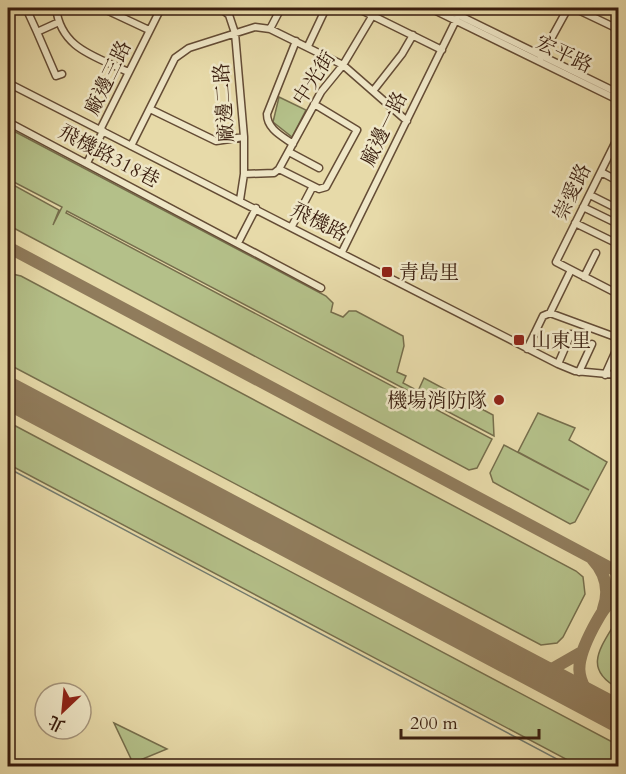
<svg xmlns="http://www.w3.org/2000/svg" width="626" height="774" viewBox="0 0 626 774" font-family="Cardo,'Noto Serif TC',serif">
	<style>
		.green { fill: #b4c089; stroke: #766e4c; stroke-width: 1.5 }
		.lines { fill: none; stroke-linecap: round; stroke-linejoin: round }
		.stream { stroke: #727b6f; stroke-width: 1.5 }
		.taxiway { stroke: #907c5c; stroke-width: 12 }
		.runway { stroke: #907c5c; stroke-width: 32 }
		.minor-casing { stroke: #644c35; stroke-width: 9 }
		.minor { stroke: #efe7c7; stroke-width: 6 }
		.poi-dot { fill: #8f2418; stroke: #efe7c7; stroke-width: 2 }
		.labels { text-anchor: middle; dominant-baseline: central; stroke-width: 5; stroke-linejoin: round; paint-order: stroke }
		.street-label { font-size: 20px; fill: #391d0e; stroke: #efe7c7 }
		.poi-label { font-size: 20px; fill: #391d0e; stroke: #efe7c7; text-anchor: start }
	</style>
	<rect width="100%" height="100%" fill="#e7daa9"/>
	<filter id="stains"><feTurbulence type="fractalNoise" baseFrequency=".00333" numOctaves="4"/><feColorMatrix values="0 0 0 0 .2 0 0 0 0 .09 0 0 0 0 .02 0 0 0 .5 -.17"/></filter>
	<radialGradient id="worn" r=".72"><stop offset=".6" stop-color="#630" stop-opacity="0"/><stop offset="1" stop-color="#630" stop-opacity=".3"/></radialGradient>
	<!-- green -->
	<path class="green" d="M279,97L306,110L292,137L273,122Z
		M8,128L326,296L333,303L331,312L343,317L349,311H356L403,336L404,346L397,372L406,376L403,383L418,391L424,378L493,415L494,436L67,211L66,213L492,439L477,468L469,470L8,225V182L59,210L53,225L62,207L8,179Z
		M8,273L21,276L576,571L583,577L585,594L563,637L557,643L541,645L8,364Z
		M538,413L575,428L569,440L607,462L575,522L570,524L493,482L490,473L504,445L589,490L518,452Z
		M8,422L618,745V766H579L8,464Z
		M618,618V688C581,668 602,646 618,618Z
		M114,723L167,749L133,763Z"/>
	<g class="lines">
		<!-- stream -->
		<path class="stream" d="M8,468L570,766"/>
		<!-- taxiway -->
		<path class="taxiway" d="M8,247L618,572
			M592,559C606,574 610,590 603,609
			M520,664L552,669L580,653
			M601,707C571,680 576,661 593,628C600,615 606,604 618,595"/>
		<!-- runway -->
		<path class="runway" d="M8,393L618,716"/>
		<!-- minor casing -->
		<g class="minor-casing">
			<path id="minor" d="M26,8L37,32
				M56,8C61,49 95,56 128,72
				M102,8L149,30
				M220,8L229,15L235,33L244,137V174L240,200
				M357,8L442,50
				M430,8L618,100
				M444,8L618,93
				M574,8L618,29
				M59,22L37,32L56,76L62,74
				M270,29L281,8
				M308,46L326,8
				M541,57L568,8
				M8,83L558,364L575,371L618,375
				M373,91L402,54L413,35
				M150,109L216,141L244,137
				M8,122L321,288
				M100,130L161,8
				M618,137L556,262L618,294
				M293,144C282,136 267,129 267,114L296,41
				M131,146L175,58L189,48L255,27L270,29L343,65L407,121
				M289,152L319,168
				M87,163L103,131
				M279,169L321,92L343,65L377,8
				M601,172L618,181
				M244,174L274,173L279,169L319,189L326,187L357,130L314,104
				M590,195L618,209
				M583,207L618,224
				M575,223L618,244
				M292,226L313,186
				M238,243L256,208
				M342,252L456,20
				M584,277L596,253
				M550,313L618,338
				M527,349L543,316L550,313L571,270
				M558,364L571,334
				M579,372L592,344
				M605,375L618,346"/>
		</g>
		<!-- minor -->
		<use href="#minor" class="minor"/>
	</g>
	<!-- markers -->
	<g class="poi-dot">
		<rect x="381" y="266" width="12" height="12" rx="3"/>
		<rect x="513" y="334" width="12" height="12" rx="3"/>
		<circle cx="499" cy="400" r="6"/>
	</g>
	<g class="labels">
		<!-- street labels -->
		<g class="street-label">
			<text transform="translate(564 54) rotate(26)">宏平路</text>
			<text transform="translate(108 78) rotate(-64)">廠邊三路</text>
			<text transform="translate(314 78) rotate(-57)">中光街</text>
			<text transform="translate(224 103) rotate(-94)">廠邊二路</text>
			<text transform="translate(384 129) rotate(-64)">廠邊一路</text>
			<text transform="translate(109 156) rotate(28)">飛機路318巷</text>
			<text transform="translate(572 192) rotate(-64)">崇愛路</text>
			<text transform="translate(319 222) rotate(27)">飛機路</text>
		</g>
		<!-- poi labels -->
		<g class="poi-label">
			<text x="399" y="272">青島里</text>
			<text x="531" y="340">山東里</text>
			<text x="487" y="400" text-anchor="end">機場消防隊</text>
		</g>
	</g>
	<!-- margin -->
	<rect width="626" height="774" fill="none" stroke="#e7daa9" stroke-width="30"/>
	<rect x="9" y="9" width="608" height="756" fill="none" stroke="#391d0e" stroke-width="3"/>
	<rect x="15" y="15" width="596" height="744" fill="none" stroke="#391d0e" stroke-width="1.5"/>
	<!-- north arrow -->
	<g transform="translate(63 711) rotate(206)"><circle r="28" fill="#efe7c7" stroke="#a6967d" stroke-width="1.5"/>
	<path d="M0-4.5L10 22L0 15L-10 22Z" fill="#8f2418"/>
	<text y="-9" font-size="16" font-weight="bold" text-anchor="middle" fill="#391d0e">北</text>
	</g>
	<!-- scale -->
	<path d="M401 729v9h138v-9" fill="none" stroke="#391d0e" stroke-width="3"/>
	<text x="410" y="729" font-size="18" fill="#391d0e" stroke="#efe7c7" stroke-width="4.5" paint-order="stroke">200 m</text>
	<rect width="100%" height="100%" filter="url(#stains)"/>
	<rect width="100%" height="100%" fill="url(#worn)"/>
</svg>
